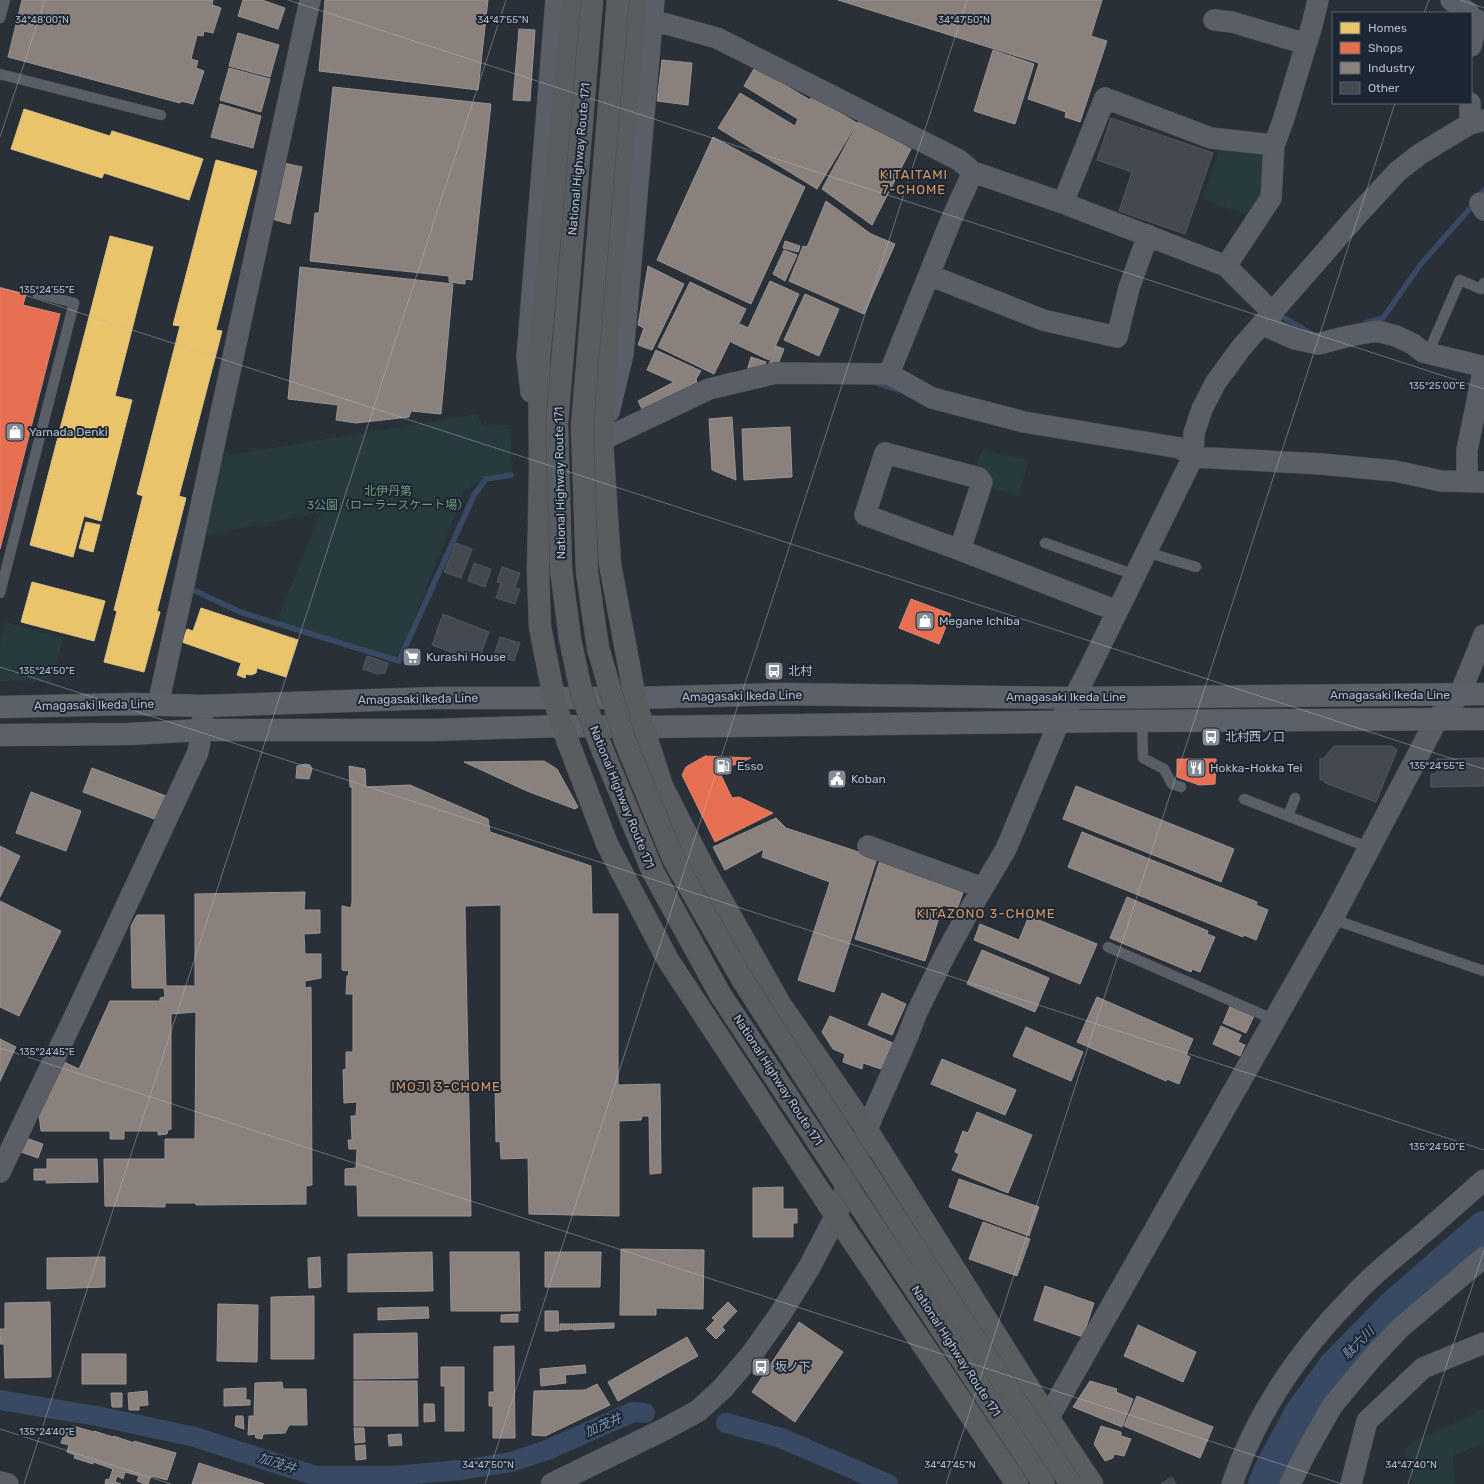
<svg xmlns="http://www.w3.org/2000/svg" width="1484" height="1484" viewBox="0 0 1484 1484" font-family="Rubik,'Noto Sans JP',sans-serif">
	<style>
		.green { fill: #273a3e }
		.homes { fill: #e9c46a; stroke: #d9c286 }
		.shops { fill: #e76f51; stroke: #d88675 }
		.industry { fill: #8a817c; stroke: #979393 }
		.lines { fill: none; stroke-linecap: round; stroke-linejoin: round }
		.stream { stroke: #384963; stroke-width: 5.5 }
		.canal { stroke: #384963; stroke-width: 20 }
		.river { stroke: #384963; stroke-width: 34 }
		.building { fill: #444950; stroke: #52575f }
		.lane-casing { stroke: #484c53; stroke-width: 11 }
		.street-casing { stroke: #484c53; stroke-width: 22 }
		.secondary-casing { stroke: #484c53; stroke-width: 23 }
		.primary-casing { stroke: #484c55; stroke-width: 23 }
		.highway-casing { stroke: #474c53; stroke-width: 23 }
		.lane { stroke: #5a5e66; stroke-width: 10 }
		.street { stroke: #5a5e66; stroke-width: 21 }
		.secondary { stroke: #595d64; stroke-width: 22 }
		.primary { stroke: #5c6168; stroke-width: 22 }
		.highway { stroke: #5a5d60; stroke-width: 22 }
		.highway-bridge-casing { stroke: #474c53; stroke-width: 23; stroke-linecap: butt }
		.highway-bridge { stroke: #5a5d60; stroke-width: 22 }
		.ticks { fill: none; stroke: #b4bcc9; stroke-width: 1; stroke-opacity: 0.45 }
		.labels { text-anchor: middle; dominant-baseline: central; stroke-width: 4; stroke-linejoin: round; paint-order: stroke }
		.street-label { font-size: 12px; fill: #b4bcc9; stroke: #1d2633 }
		.poi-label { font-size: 12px; fill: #b4bcc9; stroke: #1d2633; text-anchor: start }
		.park-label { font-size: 12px; fill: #6b9a76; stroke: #1d2633 }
		.neighbourhood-label { font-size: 13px; letter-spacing: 1px; fill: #d59563; stroke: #1d2633 }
		.water-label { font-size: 13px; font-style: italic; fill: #7c92b1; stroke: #1d2633 }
		.ticks-label { font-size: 10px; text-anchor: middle; fill: #b4bcc9; stroke: #1d2633; stroke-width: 4; stroke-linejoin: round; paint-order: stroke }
	</style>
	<rect width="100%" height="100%" fill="#2a3038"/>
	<!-- green -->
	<path class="green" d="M1220,146L1260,151L1268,161L1262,200L1249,216L1203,199Z
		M477,414L483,426L511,425L512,472L476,484L465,490L397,663L276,622L321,512L197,537L217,457Z
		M982,449L1029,461L1018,496L990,487L993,475L979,470L980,466L977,464Z
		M5,622L63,638L51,682L0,681V643Z
		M1484,1409V1443L1453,1456L1455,1484H1412L1405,1450L1411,1443Z"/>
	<!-- homes -->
	<path class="homes" d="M24,109L110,136L112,131L203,159L189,200L104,173L102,178L11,149Z
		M216,160L257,171L216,330L222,331L179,496L186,498L157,611L160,612L144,672L104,662L117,611L114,610L143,496L137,494L180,326L173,325Z
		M110,236L153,247L115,396L132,400L101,521L84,516L73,557L30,545Z
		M86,522L100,525L93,552L79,548Z
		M32,582L105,601L94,641L21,622Z
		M201,608L298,640L286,677L257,668L256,673L251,675L246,674L245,678L237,675L241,663L182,642L187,629L193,631Z"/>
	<!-- shops -->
	<path class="shops" d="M0,288L26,294L23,305L60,314L0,549Z
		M911,599L951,614L939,644L899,628Z
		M705,756L751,758L719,771L732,798L739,797L773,813L715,842L682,775L686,767Z
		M1177,759H1216L1215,784L1199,785L1177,777Z"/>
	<!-- industry -->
	<path class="industry" d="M22,0H213L212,5L221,8L213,33L204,31L203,36L197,35L191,59L198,61L196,68L204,71L193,104L181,101L180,103L8,57Z
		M243,0H262L285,8L278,29L238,16Z
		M325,0H488L478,90L319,71Z
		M838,0H1102L1091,36L1107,41L1080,122L1065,117L1066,112L1028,99L1039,63Z
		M519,29L535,30L530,101L513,100Z
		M238,33L279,45L270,77L229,66Z
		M993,50L1034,64L1015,124L974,111Z
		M662,60L692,63L688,105L657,101Z
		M755,67L810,100L812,96L857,123L817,189L718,128L740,93L795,126L798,119L744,86Z
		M229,68L270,79L261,112L220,100Z
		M333,87L491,104L472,280L465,279V284L449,282V276L310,261L315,213H319Z
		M220,104L261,116L253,148L211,137Z
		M859,121L911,149L872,225L822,189Z
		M713,137L805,187L751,304L657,260Z
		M284,163L302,167L290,224L272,219Z
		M826,201L871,234L895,244L864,314L789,281L803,246L807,247Z
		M785,241L800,246L798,252L783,248Z
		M784,250L797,255L785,281L773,274Z
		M648,266L684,284L652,350L638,345L644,328L638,325Z
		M300,267L453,284L441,414L411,411L409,417L356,423L336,420L338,405L288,399Z
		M770,281L799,294L769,360L731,342L740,324L748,328Z
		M690,282L746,309L714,374L658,347Z
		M805,294L839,309L819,356L784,340Z
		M776,346L784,349L777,367L769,364Z
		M656,350L701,371L696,379L697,384L642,409L638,401L674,382L647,370Z
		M751,357L766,362L764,368L747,371Z
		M732,417L736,480L712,470L709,419Z
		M790,427L792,477L744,480L742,429Z
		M544,761L557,769L578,807L575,809L527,791L464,762Z
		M305,764L310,765L312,769L309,779L296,778L297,766Z
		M349,766L365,769L366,787L410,785L488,819L490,832L591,866L592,914H618V1085L660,1084L661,1173L650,1174L649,1116H642L641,1120L619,1121V1216L529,1214L528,1158L501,1159L500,1141L496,1142L495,1086L501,1085V905L465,906L471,1216H358L357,1185H345V1169L356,1168L357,1149H349L348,1140H352L351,1116H356L357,1102L344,1103L343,1070L346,1069V1052H353V994H346L347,976H348L349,971L342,970V906L351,908L352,902V787H350Z
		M92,768L166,796L157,820L83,792Z
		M1076,786L1234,849L1221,882L1063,819Z
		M31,792L81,811L66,851L16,833Z
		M776,818L786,828L877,858L834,992L798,980L830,882L762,857L764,849L725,870L713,847Z
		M1082,832L1257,902L1256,905L1268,910L1256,940L1244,935L1243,937L1068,867Z
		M0,846L20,856L0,897Z
		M880,860L965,887L957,909L943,905L925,961L855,939Z
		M305,892L304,910H320V933L304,934L305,954H321V978L305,981V988L311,987L312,1185L306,1186V1204L196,1205V1203H165V1207L105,1206L104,1159H165V1139H195L196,1012L171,1014V1129L168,1130L167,1134L158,1135V1131H124V1139H110V1131H41L39,1115L64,1062L79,1069L110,1001H160V998L165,997L164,988H132L131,926L137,915H164L166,986H195V894Z
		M1127,897L1208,931L1207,934L1215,937L1200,972L1192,969L1191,972L1110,938Z
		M0,901L61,931L19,1016L0,1007Z
		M1029,916L1097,944L1080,984L974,940L980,924L1019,940Z
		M982,950L1049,978L1035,1012L967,984Z
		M882,993L906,1004L892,1035L868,1025Z
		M1097,997L1193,1039L1186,1055L1190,1057L1179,1084L1167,1079L1166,1081L1077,1042Z
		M1230,1006L1254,1016L1246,1033L1223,1023Z
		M830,1016L893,1043L881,1069L863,1063L862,1069L843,1062L845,1054L833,1049L822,1032Z
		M1221,1026L1241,1035L1238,1042L1245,1045L1240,1056L1213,1044Z
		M1026,1027L1083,1052L1071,1081L1013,1056Z
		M0,1039L16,1047L0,1081Z
		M942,1059L1016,1090L1005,1115L931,1084Z
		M977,1112L1032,1135L1008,1193L952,1170L959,1154L955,1152L963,1131L968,1133Z
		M26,1138L43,1144L38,1158L21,1152Z
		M47,1159H97L98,1182L46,1183L47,1180H34V1169H47Z
		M959,1179L1039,1207L1029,1236L949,1207Z
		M783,1187V1209H797V1223H793V1237H753V1188Z
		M983,1222L1030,1239L1017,1276L969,1259Z
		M621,1249L704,1250L703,1309L656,1308V1315H620Z
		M432,1252L433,1291L348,1292V1254Z
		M450,1252H519L520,1311H451Z
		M545,1252H601L600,1287H545Z
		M105,1257V1287L47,1289V1258Z
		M320,1257L321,1287L309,1288L308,1258Z
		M1045,1286L1094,1303L1083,1337L1034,1320Z
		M314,1296V1359H271V1297Z
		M50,1302L51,1377L5,1378L4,1344H0V1329H5V1303Z
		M728,1302L737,1311L722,1327L725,1330L716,1339L706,1329L715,1320L712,1318Z
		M218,1304L258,1305L257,1362L217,1361Z
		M428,1307L429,1318L378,1320V1308Z
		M545,1311H558L559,1331H545Z
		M518,1314V1322H501V1315Z
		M799,1322L843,1352L795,1422L752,1392Z
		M614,1323V1328L573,1330V1324Z
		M560,1324H572V1329L560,1330Z
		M1138,1325L1196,1352L1183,1382L1124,1356Z
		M417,1333L418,1378L354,1379V1334Z
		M687,1337L698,1356L618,1401L608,1382Z
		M514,1346L515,1438H493V1406H489V1392H494V1347Z
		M82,1354H126V1384H82Z
		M585,1365L586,1373L565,1375L566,1383L541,1386L540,1369Z
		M441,1367H464V1431H445V1386H441Z
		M354,1381H417L418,1426H354Z
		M1090,1381L1117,1389L1116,1392L1133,1399L1122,1427L1073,1407Z
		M282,1382L283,1389H306L307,1425H289L285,1433L263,1434L262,1439L256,1438L255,1434L248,1435L249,1416H254L255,1383Z
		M597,1384L610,1405L545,1436L532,1435L534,1391L585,1390Z
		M246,1388V1400H250V1405L224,1406V1389Z
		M147,1391L148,1405L139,1406V1410H129L128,1393Z
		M111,1393H122V1407H112Z
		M1137,1396L1213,1427L1200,1458L1124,1426Z
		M424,1404H434L435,1421L424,1422Z
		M236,1416H243L244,1429L235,1426Z
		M73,1426L94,1432V1431L113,1437L114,1436L134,1443V1441L176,1453L167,1480L151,1476L148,1484H145L137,1481L139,1476L125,1472L123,1479L117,1476L115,1482L121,1484H105L106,1479L109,1480L113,1469L93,1462V1464L74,1458L75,1455L67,1452L69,1445L61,1443L66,1429Z
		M1101,1426L1121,1432V1436L1131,1439L1124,1456L1114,1454L1113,1458L1105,1461L1094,1444Z
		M354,1428H364L365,1442L355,1443Z
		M401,1434L402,1445L389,1446L388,1435Z
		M365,1445L366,1459L356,1460L355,1446Z
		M199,1463L264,1484H192Z"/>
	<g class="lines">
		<!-- stream -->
		<path class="stream" d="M1283,317L1312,334
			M1365,323L1383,318L1421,264L1473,205L1484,190
			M876,383L898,390
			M187,587L240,612L399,661L474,495L486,479L511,475"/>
		<!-- canal -->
		<path class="canal" d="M0,1400L97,1416L195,1437L287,1467L317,1476H392L461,1470L511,1462L547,1450L633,1412L645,1413
			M726,1423L781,1438L888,1484"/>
		<!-- river -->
		<path class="river" d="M1265,1484L1274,1464L1301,1414L1335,1367L1396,1305L1484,1228"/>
	</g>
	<!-- building -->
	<path class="building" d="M1111,118L1213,153L1185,234L1119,211L1132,172L1097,160Z
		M456,543L472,549L461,578L444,572Z
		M474,563L491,569L485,587L468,581Z
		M502,567L520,573L515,588L520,589L515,604L496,598L501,583L497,582Z
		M443,614L489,632L478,662L432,645Z
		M500,637L520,643L514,661L494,655Z
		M367,656L388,663L385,673L377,674L363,669Z
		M1334,746H1392L1397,750L1376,802L1325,783L1324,780H1320V759L1324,758Z
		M1484,758V786L1431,787V774L1437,773V759Z
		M1172,1477L1176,1484H1161Z"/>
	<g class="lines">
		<!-- lane casing -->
		<g class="lane-casing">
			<path id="lane" d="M0,18L5,0
				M0,74L161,115
				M1423,352L1432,344L1460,280L1481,289L1484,283
				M1045,543L1135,575
				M1146,552L1196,567
				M0,593L74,303L37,293
				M1142,720L1143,758L1164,769L1172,784L1181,787
				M1244,799L1370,848
				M1288,816L1295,798
				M1332,919L1484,971
				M1108,947L1275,1020"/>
		</g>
		<!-- street casing -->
		<g class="street-casing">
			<path id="street" d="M1451,0L1469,13
				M652,20L717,38L959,160L973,172L1063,203L1226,266L1273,313
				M1214,20L1232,22L1306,44
				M1471,46L1477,20
				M1470,124V103
				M1274,145L1283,121L1312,25L1318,0
				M1063,203L1105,98L1211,138L1274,145L1271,198L1226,266
				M1480,203L1484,210
				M929,275L1043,320L1117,337L1129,288L1148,235
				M1264,323L1272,329L1295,339L1318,344L1349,336L1377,331L1396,336L1413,344L1423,352L1481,366L1483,372
				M889,374L932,398L1024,422L1180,448L1193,457L1321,464L1395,471L1441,481L1484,482
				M531,392L527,357L556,0
				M609,412L623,354L654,0
				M602,440L709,389L776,373L889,374L951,220L973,172
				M1467,482V450L1483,372H1484
				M960,550L982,482L979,478L885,453L865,515L960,550L1117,611
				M1460,694L1484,635
				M158,705L310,0
				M868,846L983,888
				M867,1130L873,1115L907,1038L917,1012L945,955L968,913L1006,849L1059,722L1074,698L1089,669L1193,457L1194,433L1202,409L1216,382L1241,348L1360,212L1398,171L1420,154L1458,131L1470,124L1484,120
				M0,1172L80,1005L198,752L202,730L203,706
				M0,1482L8,1484
				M1232,1484C1257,1412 1297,1353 1350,1299C1369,1278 1391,1260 1413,1242C1437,1222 1460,1201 1484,1180
				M1290,1484L1306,1452L1332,1406L1371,1359L1400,1328L1484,1257
				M1351,1484L1367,1421L1423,1368L1484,1343"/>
		</g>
		<!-- secondary casing -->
		<g class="secondary-casing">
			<path id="secondary" d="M1048,1418L1332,919L1437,719L1460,694
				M552,1484L661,1431L698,1411L722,1389L752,1354L779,1316L810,1266L836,1216L867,1130"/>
		</g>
		<!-- primary casing -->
		<g class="primary-casing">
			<path id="primary" d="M0,707L132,704L203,706L435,698H635L778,694L1074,698L1484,694
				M0,735L129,734L202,730H433L562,726L643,727L1113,721L1484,719"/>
		</g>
		<!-- highway casing -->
		<g class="highway-casing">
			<path id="highway" d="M573,0L539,358L540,470L538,572L540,627L554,698L562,726L607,844L668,960L836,1216L1017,1484
				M636,0L609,303L602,440L610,564L635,698L643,727L662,786L705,871L780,1004L867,1130L1048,1418L1092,1484"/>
		</g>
		<!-- lane -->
		<use href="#lane" class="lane"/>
		<!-- street -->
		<use href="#street" class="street"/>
		<!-- secondary -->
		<use href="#secondary" class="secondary"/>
		<!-- primary -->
		<use href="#primary" class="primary"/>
		<!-- highway -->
		<use href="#highway" class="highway"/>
		<!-- highway-bridge casing -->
		<g class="highway-bridge-casing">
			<path id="highway-bridge" d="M592,0L557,424L561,569L570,639L582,695L600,744L653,872L720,994L1044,1484
				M618,0L582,426L587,572L598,648L625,741L674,860L742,979L929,1270L1071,1484"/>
		</g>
		<!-- highway-bridge -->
		<use href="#highway-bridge" class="highway-bridge"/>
	</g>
	<!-- ticks -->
	<path class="ticks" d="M288,0L1484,389M1460,0L1484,8M1424,13L1429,0M0,137L45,0M0,287L1484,769M0,667L1484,1150M0,1048L1342,1484M0,1429L171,1484M24,1484L506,0M485,1484L967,0M946,1484L1395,103M1408,1484L1484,1250"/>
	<!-- icons -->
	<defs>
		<g id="shop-square" transform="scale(1)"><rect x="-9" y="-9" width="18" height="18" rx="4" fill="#848b96" stroke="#1d2633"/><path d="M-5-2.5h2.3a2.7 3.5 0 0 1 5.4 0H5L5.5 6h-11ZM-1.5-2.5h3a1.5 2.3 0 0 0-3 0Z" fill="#fff"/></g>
		<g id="supermarket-square" transform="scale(1)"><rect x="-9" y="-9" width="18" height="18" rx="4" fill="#848b96" stroke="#1d2633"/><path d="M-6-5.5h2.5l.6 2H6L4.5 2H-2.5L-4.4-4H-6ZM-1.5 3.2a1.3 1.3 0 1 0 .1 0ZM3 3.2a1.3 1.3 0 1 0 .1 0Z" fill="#fff"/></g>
		<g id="bus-square" transform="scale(1)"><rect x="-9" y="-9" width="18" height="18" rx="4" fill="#848b96" stroke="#1d2633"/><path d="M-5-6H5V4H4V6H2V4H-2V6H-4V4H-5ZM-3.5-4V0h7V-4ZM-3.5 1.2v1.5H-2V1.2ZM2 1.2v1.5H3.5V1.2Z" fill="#fff"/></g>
		<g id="fuel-square" transform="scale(1)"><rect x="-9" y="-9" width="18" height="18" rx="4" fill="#848b96" stroke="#1d2633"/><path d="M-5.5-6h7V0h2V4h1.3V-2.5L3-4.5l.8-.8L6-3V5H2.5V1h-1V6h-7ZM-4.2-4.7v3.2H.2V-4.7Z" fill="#fff"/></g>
		<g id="restaurant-square" transform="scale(1)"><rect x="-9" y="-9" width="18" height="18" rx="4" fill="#848b96" stroke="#1d2633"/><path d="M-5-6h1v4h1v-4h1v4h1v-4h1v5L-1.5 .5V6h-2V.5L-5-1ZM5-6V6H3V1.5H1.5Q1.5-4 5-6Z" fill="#fff"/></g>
		<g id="civic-square" transform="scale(1)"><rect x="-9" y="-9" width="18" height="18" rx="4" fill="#848b96" stroke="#1d2633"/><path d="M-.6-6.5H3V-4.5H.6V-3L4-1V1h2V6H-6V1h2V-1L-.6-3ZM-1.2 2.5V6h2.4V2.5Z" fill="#fff"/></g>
	</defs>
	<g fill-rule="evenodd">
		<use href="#shop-square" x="15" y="432"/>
		<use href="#shop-square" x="925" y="621"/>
		<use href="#supermarket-square" x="412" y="657"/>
		<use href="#bus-square" x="774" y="671"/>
		<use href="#bus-square" x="1211" y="737"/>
		<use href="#fuel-square" x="723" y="766"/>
		<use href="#restaurant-square" x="1196" y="768"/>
		<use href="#civic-square" x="837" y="779"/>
		<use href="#bus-square" x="761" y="1367"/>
	</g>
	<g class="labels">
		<!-- street labels -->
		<g class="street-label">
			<text transform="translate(579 159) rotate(-85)">National Highway Route 171</text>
			<text transform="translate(560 483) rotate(-91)">National Highway Route 171</text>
			<text x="1390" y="695">Amagasaki Ikeda Line</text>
			<text transform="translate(742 696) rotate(-1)">Amagasaki Ikeda Line</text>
			<text x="1066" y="697">Amagasaki Ikeda Line</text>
			<text transform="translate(418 699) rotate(-1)">Amagasaki Ikeda Line</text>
			<text transform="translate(94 705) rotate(-1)">Amagasaki Ikeda Line</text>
			<text transform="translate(622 797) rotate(68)">National Highway Route 171</text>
			<text transform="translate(778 1080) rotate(57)">National Highway Route 171</text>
			<text transform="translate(956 1351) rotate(57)">National Highway Route 171</text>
		</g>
		<!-- poi labels -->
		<g class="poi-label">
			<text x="29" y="432">Yamada Denki</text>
			<text x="939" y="621">Megane Ichiba</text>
			<text x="426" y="657">Kurashi House</text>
			<text x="788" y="671">北村</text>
			<text x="1225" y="737">北村西ノ口</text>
			<text x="737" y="766">Esso</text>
			<text x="1210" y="768">Hokka-Hokka Tei</text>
			<text x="851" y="779">Koban</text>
			<text x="775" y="1367">坂ノ下</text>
		</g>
		<!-- park labels -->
		<g class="park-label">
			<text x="388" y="491">北伊丹第<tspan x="388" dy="14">3公園（ローラースケート場）</tspan></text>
		</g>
		<!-- neighbourhood labels -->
		<g class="neighbourhood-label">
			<text x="914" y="174">KITAITAMI<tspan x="914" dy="15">7-CHOME</tspan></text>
			<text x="986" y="913">KITAZONO 3-CHOME</text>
			<text x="446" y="1086">IMOJI 3-CHOME</text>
		</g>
		<!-- water labels -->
		<g class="water-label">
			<text transform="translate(1358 1343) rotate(-45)">駄六川</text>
			<text transform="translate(603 1425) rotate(-24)">加茂井</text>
			<text transform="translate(277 1463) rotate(18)">加茂井</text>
		</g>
	</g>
	<g class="ticks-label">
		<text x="42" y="23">34°48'00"N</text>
		<text x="503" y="23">34°47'55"N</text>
		<text x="964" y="23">34°47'50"N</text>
		<text x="47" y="293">135°24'55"E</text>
		<text x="1437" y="389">135°25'00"E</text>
		<text x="47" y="674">135°24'50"E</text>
		<text x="1437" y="769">135°24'55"E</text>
		<text x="47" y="1055">135°24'45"E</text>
		<text x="1437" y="1150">135°24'50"E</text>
		<text x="47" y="1435">135°24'40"E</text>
		<text x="488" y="1468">34°47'50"N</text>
		<text x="950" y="1468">34°47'45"N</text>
		<text x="1411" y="1468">34°47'40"N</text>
	</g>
	<!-- legend -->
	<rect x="1332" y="12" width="140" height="92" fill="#1d2633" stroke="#59626f"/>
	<rect x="1340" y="22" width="20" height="12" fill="#e9c46a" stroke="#59626f"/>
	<text x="1368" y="32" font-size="12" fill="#b4bcc9">Homes</text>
	<rect x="1340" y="42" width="20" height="12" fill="#e76f51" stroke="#59626f"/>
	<text x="1368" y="52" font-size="12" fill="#b4bcc9">Shops</text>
	<rect x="1340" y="62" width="20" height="12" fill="#8a817c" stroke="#59626f"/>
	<text x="1368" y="72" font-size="12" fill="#b4bcc9">Industry</text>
	<rect x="1340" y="82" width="20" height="12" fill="#444950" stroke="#59626f"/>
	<text x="1368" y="92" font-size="12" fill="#b4bcc9">Other</text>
</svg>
